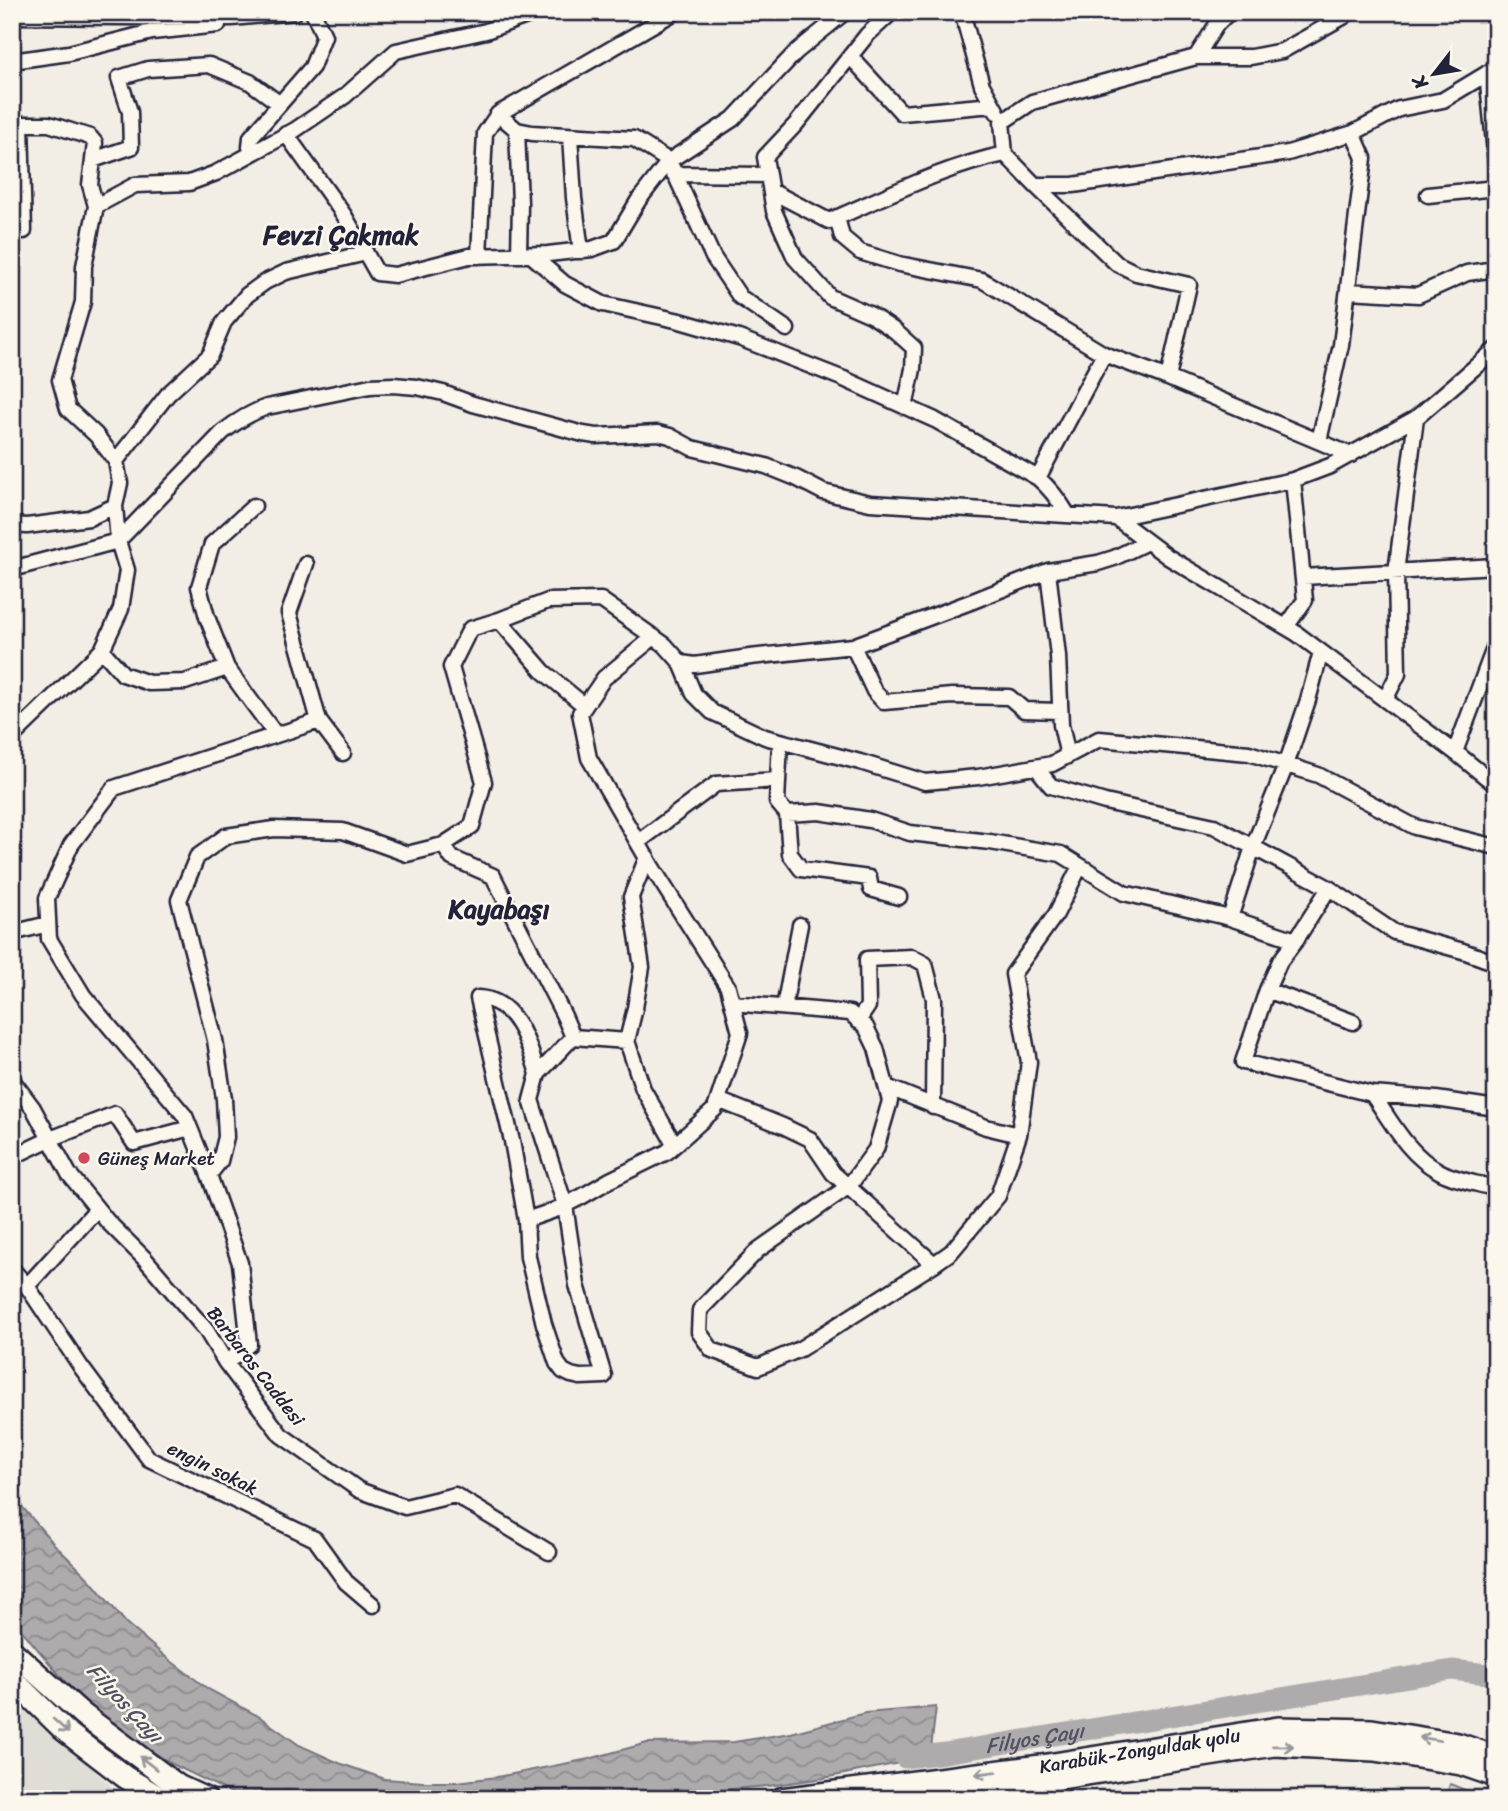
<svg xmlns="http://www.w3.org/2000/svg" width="1508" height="1811" viewBox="0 0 1508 1811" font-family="Sriracha,sans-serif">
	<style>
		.built { fill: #e0dcd6 }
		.pitch { fill: #d4d1cc; stroke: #7b7a84; stroke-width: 2 }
		.water { fill: url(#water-waves); stroke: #76747f; stroke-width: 2 }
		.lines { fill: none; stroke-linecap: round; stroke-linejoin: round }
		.river { stroke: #aeabad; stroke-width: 21 }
		.minor-casing { stroke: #22223b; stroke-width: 19 }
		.highway-casing { stroke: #22223b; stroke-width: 26 }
		.minor { stroke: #fbf7ec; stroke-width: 14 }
		.highway { stroke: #fbf7ec; stroke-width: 21 }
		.oneway { stroke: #99979c }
		.poi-dot { fill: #d1495b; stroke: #fbf7ec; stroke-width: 2.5 }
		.labels { text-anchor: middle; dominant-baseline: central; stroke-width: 5; stroke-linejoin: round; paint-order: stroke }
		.poi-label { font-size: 19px; fill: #22223b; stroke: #fbf7ec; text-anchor: start }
		.street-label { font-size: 19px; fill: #22223b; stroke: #fbf7ec }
		.water-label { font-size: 21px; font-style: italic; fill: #535263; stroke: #fbf7ec }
		.district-label { font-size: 26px; font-weight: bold; fill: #22223b; stroke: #fbf7ec }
	</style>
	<defs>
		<pattern id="water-waves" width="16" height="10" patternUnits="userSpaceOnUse" patternTransform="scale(1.75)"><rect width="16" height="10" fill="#aeabad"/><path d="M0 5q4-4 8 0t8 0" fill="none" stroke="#8d8b8e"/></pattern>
	</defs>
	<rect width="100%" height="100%" fill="#f2eee5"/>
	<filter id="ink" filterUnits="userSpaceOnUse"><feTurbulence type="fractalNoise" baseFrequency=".0143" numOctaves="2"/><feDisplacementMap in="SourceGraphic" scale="14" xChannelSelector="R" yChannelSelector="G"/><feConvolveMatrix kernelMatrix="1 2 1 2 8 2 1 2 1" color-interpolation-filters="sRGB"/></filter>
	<g filter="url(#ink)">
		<!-- built -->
		<path class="built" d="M12,1692L113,1788L132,1799H12Z"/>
		<!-- pitch -->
		<path class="pitch" d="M1450,1784L1487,1799H1445Z"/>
		<!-- water -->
		<path class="water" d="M12,1495L54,1544L90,1580L126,1623L167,1658L208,1689L260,1717L299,1745L339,1763L385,1779L423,1782H457L497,1777L589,1759L647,1743L734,1742L791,1733L865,1713L936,1707L930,1757L824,1778L768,1786L721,1790L671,1799H244L172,1764L125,1734L73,1691L12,1619Z"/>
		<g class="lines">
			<!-- river -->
			<path class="river" id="s1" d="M905,1758L945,1753L1452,1670L1496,1675"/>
			<!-- minor casing -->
			<g class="minor-casing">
				<path id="minor" d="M892,12L867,35L796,124L765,157L774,211L795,258L830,297L871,315L895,331L914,348L913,369L905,407
					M962,12L982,85L997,112
					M12,16L232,18L295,12
					M850,56L902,113L993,105
					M1196,57H1251L1282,51L1343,17L1349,12
					M12,61L69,53L152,32L218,25
					M1487,73L1496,163
					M498,114L517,130L532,133L634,139L669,161L713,257L740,297L787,329
					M12,124H49L90,137L95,143L90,185L96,206
					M21,124L24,231
					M517,130L520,203L519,255
					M286,134L344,215L377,273L395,275L469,256L548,254L592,249L614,241L638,201L669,161L733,119L796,52L845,12
					M570,136L574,198L581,251
					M252,153L250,147L251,137L312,67L324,36L313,12
					M1005,154L1035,185H1073L1288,153L1353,133L1399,109L1443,100L1496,68
					M93,160L131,147L130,112L119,78L148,69L209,65L250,82L280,104
					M674,174L768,175
					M1035,185L1116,263L1136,273L1189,285L1168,378
					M771,191L829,221C887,196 943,167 1005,154L1002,122L1032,102L1196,57L1217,24L1229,12
					M1428,195L1496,188
					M837,217L842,237L860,252L899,264L982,280L1104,354L1168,378L1351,455
					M531,255L565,284L603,304L680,321L739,338L844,379L935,420L1038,478C1051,489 1059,500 1068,515
					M479,256L485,133L498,114L675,12
					M1348,291L1418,295L1467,273L1496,269
					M1319,441L1341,345L1364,158L1353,133
					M116,461L168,394L210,355L224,322L247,295L265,282L286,272L366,253
					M1038,478L1104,354
					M254,506L212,544L199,587L207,617L227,668L276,735
					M1116,518L1168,557L1296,633L1460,756L1496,785
					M12,525L27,526L89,518L115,506L120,483L116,461L96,435L68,409L60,380L83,302L84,266L96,206L135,185L189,183L216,173L295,130L345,96L396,51L486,31L537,12
					M306,564L289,613L319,721L343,753
					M12,569L118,541L223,432C237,421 249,413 267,407L370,386L393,385L417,387L443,393L473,404L583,434L596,436L658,433L670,436L692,448L766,466L796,478L823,492L870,503L1116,518L1293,480L1330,466L1416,418L1496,349
					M1048,571L1058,656L1061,725L1068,756
					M1303,577L1496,566
					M499,620L544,672L585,706
					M1286,627L1305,600L1293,480
					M853,646L874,691L884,702L952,696L1009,697L1024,710L1060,711
					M102,650L123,674L149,683L185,682L227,668
					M681,663L695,665L750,657L853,646L973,601L1048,571L1098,563L1114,558L1147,542
					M1385,700L1398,674L1396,572L1416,418
					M12,737L102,650L121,609L127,570L118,541L115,506
					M780,741L777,802L787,814L819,812L870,820L910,833L990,842L1061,854L1124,893L1230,918L1296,940
					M1455,752L1496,643
					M1036,767L1051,786L1105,802L1214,826L1329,888L1394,932L1463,951L1496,963
					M787,814L790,854L801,869L869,878L871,889L899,897
					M638,842L716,784L778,780
					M443,845L452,858L493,876L564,1016L573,1037L627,1041
					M647,857L631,897L642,967L635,1008L627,1041L643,1089L675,1145
					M1329,888L1296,940L1280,961L1267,990L1243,1062L1372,1094C1391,1121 1408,1155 1439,1171C1454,1180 1478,1183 1496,1189
					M1230,918L1253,847L1286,765L1308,700L1321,652
					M12,933L48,924
					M1267,990L1353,1022
					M732,1003L850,1013L866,1027L876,1048L890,1101L876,1149L849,1186L758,1250L700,1310L699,1332L712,1350L758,1367L800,1349L934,1264L951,1252L998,1196L1019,1135L1029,1062L1013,974L1056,914L1080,866
					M784,1007L800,925
					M858,1021L868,1006L867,959L912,957L925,964L934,999L933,1107
					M538,1074C529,1044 516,999 478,998L512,1141L526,1220L528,1257L544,1324L557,1363L563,1371L571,1375L580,1377L604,1376L577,1285L565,1205L531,1100L538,1074L573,1037
					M12,1080L33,1108L69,1174L107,1221L145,1259L206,1330L226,1363L281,1435L359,1490L405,1507L455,1495L549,1552
					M887,1087L986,1127L1019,1135
					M1372,1094L1436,1099L1496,1108
					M718,1100L783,1126L810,1139L833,1173L934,1264
					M12,1157L50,1139L115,1114L134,1143L190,1128
					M209,1175L220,1161L226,1137L224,1099L215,1040L179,900L197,857L226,836L274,829L343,831L407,854L443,845L472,826L484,782L451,667L470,629L499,620L548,601L601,600L665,645L681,663L694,694L712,712L765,737L860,762L925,782L978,777L1052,764L1099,739L1249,753L1318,775L1415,827L1496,847
					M526,1220L555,1210L581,1197L610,1180L667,1152L715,1109L740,1033L728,987L652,867L589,758L580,713L604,678L654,637
					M12,1269L27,1286L81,1367L149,1459L315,1539L346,1582L373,1605
					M27,1286L97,1209
					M226,1363L249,1344L240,1263L209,1175L185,1116L83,995L49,939L47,898L71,845L114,788L319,721"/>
			</g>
			<!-- highway casing -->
			<g class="highway-casing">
				<g id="highway">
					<path d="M12,1651L82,1714L178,1786L206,1799"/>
					<path d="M12,1679L64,1730L125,1777L162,1799"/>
					<path id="s2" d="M781,1799L1041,1766L1278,1728L1372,1730L1458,1744L1496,1757"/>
					<path d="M925,1799L1274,1745L1374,1750L1461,1764L1496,1776"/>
				</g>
			</g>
			<!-- minor -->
			<use href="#minor" class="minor"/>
			<!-- highway -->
			<use href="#highway" class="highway"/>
		</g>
		<!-- one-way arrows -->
		<defs><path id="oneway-shaft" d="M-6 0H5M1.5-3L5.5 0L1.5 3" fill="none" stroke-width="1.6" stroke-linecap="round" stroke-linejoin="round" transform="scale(1.75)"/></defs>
		<g class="oneway">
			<use href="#oneway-shaft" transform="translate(61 1726) rotate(42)"/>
			<use href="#oneway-shaft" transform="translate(1430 1739) rotate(-171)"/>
			<use href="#oneway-shaft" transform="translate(1283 1746) rotate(1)"/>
			<use href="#oneway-shaft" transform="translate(148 1763) rotate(-143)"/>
			<use href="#oneway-shaft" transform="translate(986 1773) rotate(173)"/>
		</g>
	</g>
	<!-- markers -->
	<circle class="poi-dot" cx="84" cy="1158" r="7"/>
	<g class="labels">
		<!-- poi labels -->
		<g class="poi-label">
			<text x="98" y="1158">Güneş Market</text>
		</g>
		<!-- street labels -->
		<g class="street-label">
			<text transform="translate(256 1366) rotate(52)">Barbaros Caddesi</text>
			<text transform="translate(213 1468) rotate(26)">engin sokak</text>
			<text stroke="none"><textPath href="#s2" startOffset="362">Karabük-Zonguldak yolu</textPath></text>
		</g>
		<!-- water labels -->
		<g class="water-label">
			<text transform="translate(125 1703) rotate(47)">Filyos Çayı</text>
			<text stroke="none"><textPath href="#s1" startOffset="131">Filyos Çayı</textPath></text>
		</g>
		<!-- district labels -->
		<g class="district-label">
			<text x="341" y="235">Fevzi Çakmak</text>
			<text x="499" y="909">Kayabaşı</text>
		</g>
	</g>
	<!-- margin -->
	<rect width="1508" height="1811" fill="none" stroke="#fbf7ec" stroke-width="42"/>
	<rect x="21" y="21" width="1466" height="1769" fill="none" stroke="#22223b" stroke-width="2.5" filter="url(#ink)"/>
	<!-- north arrow -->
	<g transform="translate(1434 74) rotate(239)" stroke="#fbf7ec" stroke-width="5" paint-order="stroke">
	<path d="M0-5L12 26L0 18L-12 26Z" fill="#22223b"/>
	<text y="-10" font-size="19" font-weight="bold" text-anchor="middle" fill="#22223b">K</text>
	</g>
</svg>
